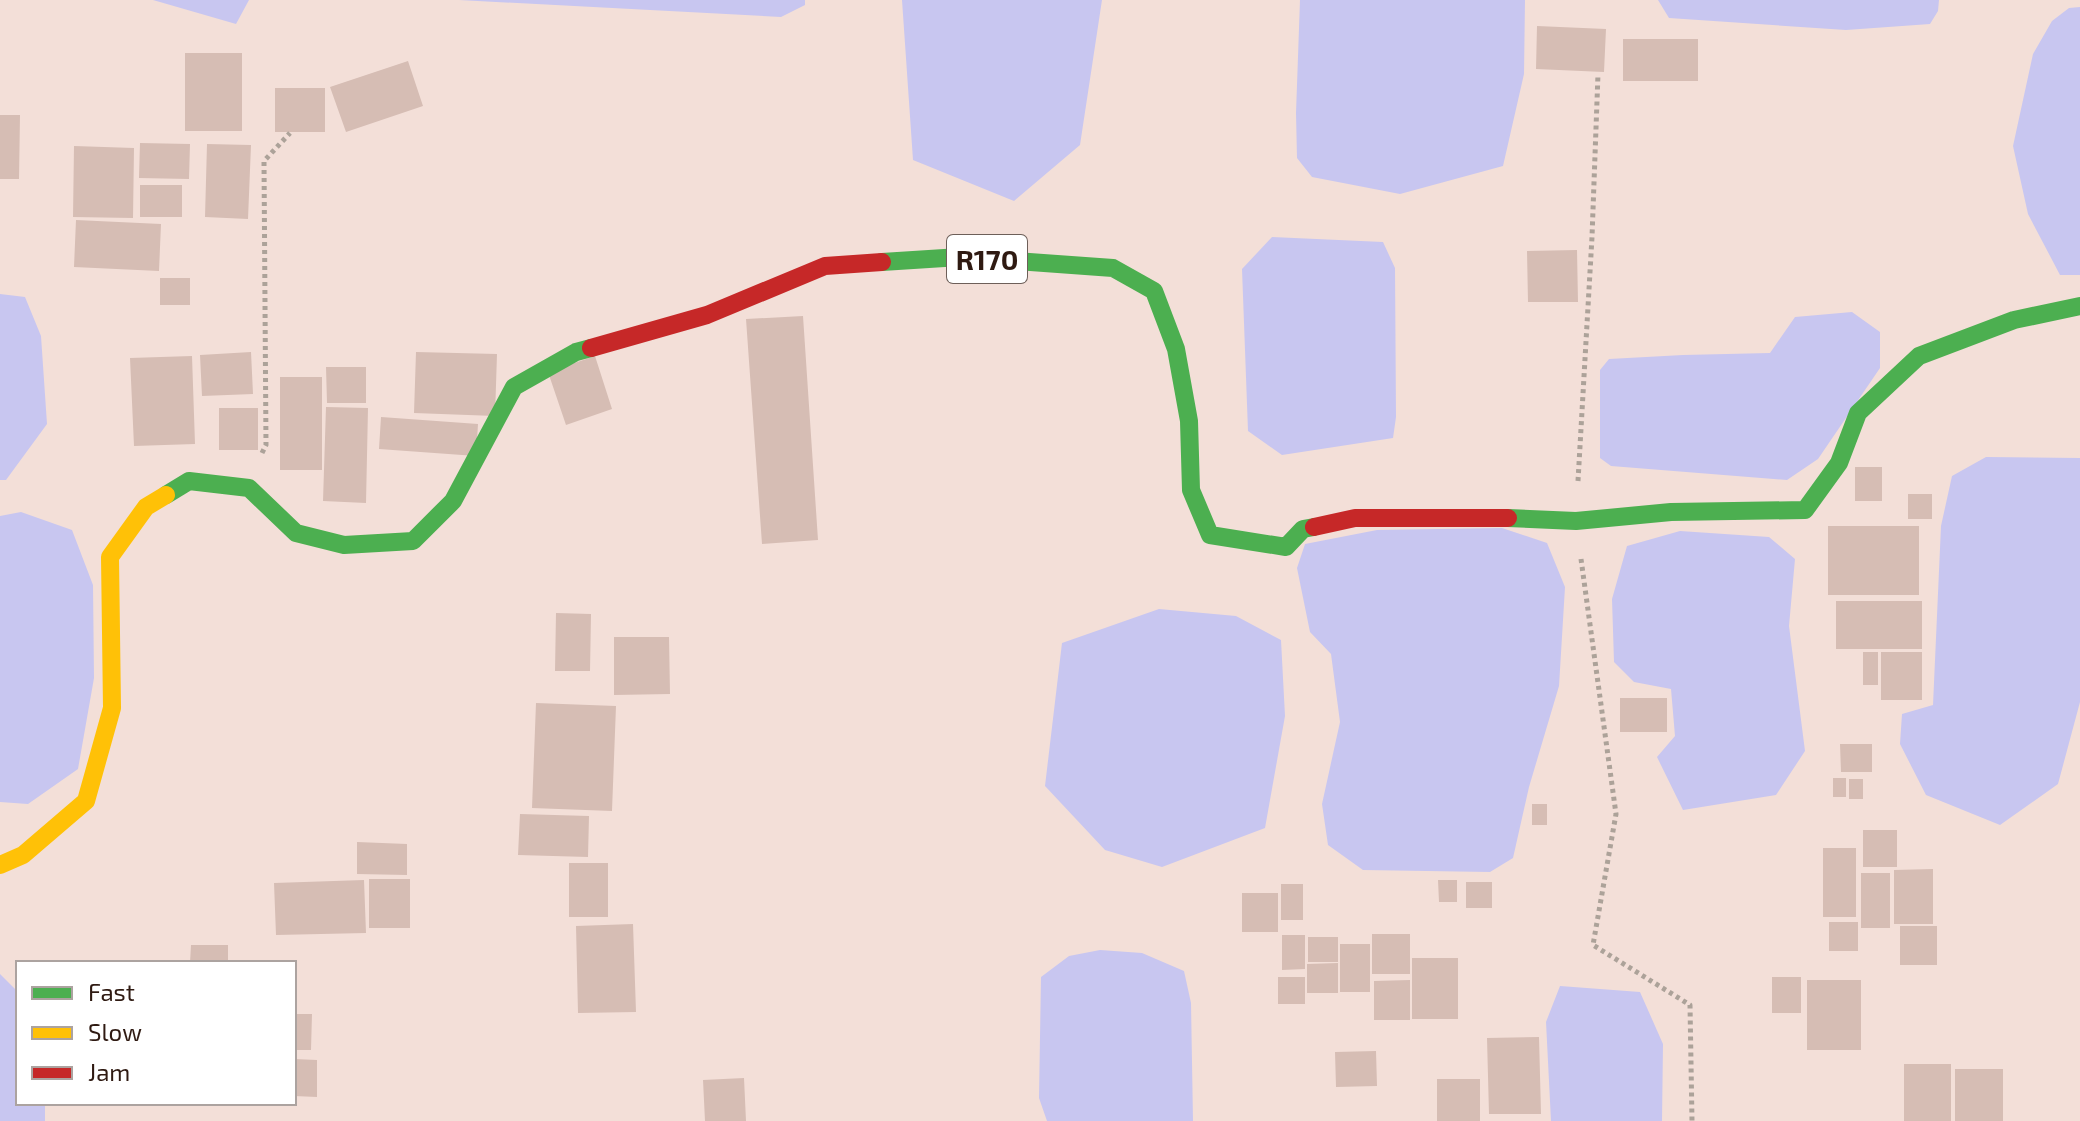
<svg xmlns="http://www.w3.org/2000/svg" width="2080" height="1121" viewBox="0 0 2080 1121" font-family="'Exo 2',sans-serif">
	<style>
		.water { fill: #c8c6f0 }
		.building { fill: #d6bdb4 }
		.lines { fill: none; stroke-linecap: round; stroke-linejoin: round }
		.path { stroke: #aca299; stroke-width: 5; stroke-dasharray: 4 4; stroke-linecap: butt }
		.fast { stroke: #4caf50; stroke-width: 18 }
		.slow { stroke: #ffc107; stroke-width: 18 }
		.jam { stroke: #c62828; stroke-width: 18 }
		.labels { text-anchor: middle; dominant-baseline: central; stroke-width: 6; stroke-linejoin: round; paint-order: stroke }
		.shield { fill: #fff; stroke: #6d5f59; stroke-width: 2 }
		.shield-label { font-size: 28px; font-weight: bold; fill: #2f1a12 }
	</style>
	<rect width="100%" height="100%" fill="#f3dfd8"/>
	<!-- water -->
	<path class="water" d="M153,0H249L236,24Z
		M459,0H805V5L781,17Z
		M902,0H1102L1080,145L1014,201L913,160Z
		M1300,0H1525L1524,74L1503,166L1400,194L1312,177L1297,158L1296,113Z
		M1658,0H1939L1938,11L1930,24L1846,30L1669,18Z
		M2080,7V275H2060L2028,214L2013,146L2033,54L2052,21L2069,8Z
		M1272,237L1383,242L1395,268L1396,417L1393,438L1282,455L1248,431L1242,269Z
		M0,294L25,297L41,336L47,424L6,480H0Z
		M1852,312L1880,332V368L1818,459L1787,480L1611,466L1600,458V370L1609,359L1683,355L1770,353L1795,317Z
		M1986,457L2080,458V702L2058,784L2000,825L1926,795L1900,744L1902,714L1933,705L1941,526L1952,476Z
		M21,512L72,530L93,585L94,678L78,769L28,804L0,802V516Z
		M1502,528L1547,543L1565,587L1559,686L1529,787L1513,858L1490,872L1363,870L1328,845L1322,804L1340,722L1331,654L1310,632L1297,568L1305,544L1377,530Z
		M1680,531L1769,537L1795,559L1789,626L1805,751L1776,795L1683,810L1657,757L1675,736L1671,689L1634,682L1614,662L1612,599L1627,546Z
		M1159,609L1236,616L1281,640L1285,716L1265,828L1162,867L1105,850L1045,786L1062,643Z
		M1100,950L1142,953L1184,971L1191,1003L1193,1121H1047L1039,1098L1041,977L1069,956Z
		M0,974L18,992V1103H45V1121H0Z
		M1560,986L1640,992L1663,1044L1662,1121H1551L1546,1022Z"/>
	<!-- building -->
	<path class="building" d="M1537,26L1606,29L1604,72L1536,69Z
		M1623,39H1698V81H1623Z
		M185,53H242V131H185Z
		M408,61L423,106L346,132L330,87Z
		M275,88H325V132H275Z
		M0,115H20L19,179H0Z
		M140,143L190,144L189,179L139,178Z
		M207,144L251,145L248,219L205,217Z
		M74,146L134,148L133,218L73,217Z
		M140,185H182V217H140Z
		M76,220L161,224L159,271L74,267Z
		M1577,250L1578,302H1528L1527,251Z
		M160,278H190V305H160Z
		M803,316L818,540L762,544L746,319Z
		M251,352L253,394L202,396L200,355Z
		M416,352L497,354L495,416L414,413Z
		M192,356L195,444L134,446L130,358Z
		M595,356L612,409L566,425L548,372Z
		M326,367H366V403H327Z
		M280,377H322V470H280Z
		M326,407L368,408L366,503L323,501Z
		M219,408H258V450H219Z
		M381,417L478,424L476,456L379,449Z
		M1855,467H1882V501H1855Z
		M1908,494H1932V519H1908Z
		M1828,526H1919V595H1828Z
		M1836,601H1922V649H1836Z
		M556,613L591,614L590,671H555Z
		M614,637H669L670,694L614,695Z
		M1863,652H1878V685H1863Z
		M1881,652H1922V700H1881Z
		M1620,698H1667V732H1620Z
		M536,703L616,706L612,811L532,808Z
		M1840,744H1872V772H1841Z
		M1833,778H1846V797H1833Z
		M1849,779H1863V799H1849Z
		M1532,804H1547V825H1532Z
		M520,814L589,816L588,857L518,855Z
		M1863,830H1897V867H1863Z
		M357,842L407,844V875L357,874Z
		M1823,848H1856V917H1823Z
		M569,863H608V917H569Z
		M1933,869V924H1894V870Z
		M1861,873H1890V928H1861Z
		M369,879H410V928H369Z
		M364,880L366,933L276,935L274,883Z
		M1438,880H1457V902H1439Z
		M1466,882H1492V908H1466Z
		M1281,884H1303V920H1281Z
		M1242,893H1278V932H1242Z
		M1829,922H1858V951H1829Z
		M633,924L636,1012L578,1013L576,926Z
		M1900,926H1937V965H1900Z
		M1372,934H1410V974H1372Z
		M1282,935H1305V969L1282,970Z
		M1308,937H1338V962H1308Z
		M1340,944H1370V992H1340Z
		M191,945H228V963H190Z
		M1412,958H1458V1019H1412Z
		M1338,963V993H1307V964Z
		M1278,977H1305V1004H1278Z
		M1772,977H1801V1013H1772Z
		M1410,980V1020H1374V981Z
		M1807,980H1861V1050H1807Z
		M294,1014H312L311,1050H294Z
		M1539,1037L1541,1114H1489L1487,1038Z
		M1376,1051L1377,1086L1336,1087L1335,1052Z
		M294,1059L317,1060V1097L294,1096Z
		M1904,1064H1951V1121H1904Z
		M1955,1069H2003V1121H1955Z
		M744,1078L746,1121H705L703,1080Z
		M1437,1079H1480V1121H1437Z"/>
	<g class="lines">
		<!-- path -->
		<path class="path" d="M262,453L266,445L264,161L290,133
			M1578,481L1592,237L1598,74
			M1581,559L1616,814L1593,945L1690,1005L1692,1121"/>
		<!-- fast -->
		<path class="fast" d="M882,262L960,257L1113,268L1154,291L1176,349L1189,421L1191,490L1210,535L1286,547L1303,529L1314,527
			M166,495L189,481L249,488L296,533L344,545L413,541L453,501L514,387L576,352L591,348
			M1508,518L1576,521L1671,512L1805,510L1839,463L1858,413L1919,356L2014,320L2080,306"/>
		<!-- slow -->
		<path class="slow" d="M0,865L23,855L86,801L112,708L110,557L146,507L166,495"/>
		<!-- jam -->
		<path class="jam" d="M591,348L707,315L825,266L882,262
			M1314,527L1355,518H1508"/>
	</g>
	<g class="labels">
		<!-- shield labels -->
		<rect class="shield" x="947" y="235" width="80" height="48" rx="6"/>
		<g class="shield-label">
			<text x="987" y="259">R170</text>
		</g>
	</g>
	<!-- legend -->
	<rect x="16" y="961" width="280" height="144" fill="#ffffff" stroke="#aca3a0" stroke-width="2"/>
	<rect x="32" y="987" width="40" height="12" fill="#4caf50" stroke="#aca3a0" stroke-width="2"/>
	<text x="88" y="1001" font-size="24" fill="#2f1a12">Fast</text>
	<rect x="32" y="1027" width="40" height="12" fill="#ffc107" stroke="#aca3a0" stroke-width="2"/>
	<text x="88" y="1041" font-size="24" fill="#2f1a12">Slow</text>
	<rect x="32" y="1067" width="40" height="12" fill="#c62828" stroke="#aca3a0" stroke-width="2"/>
	<text x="88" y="1081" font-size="24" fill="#2f1a12">Jam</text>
</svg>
